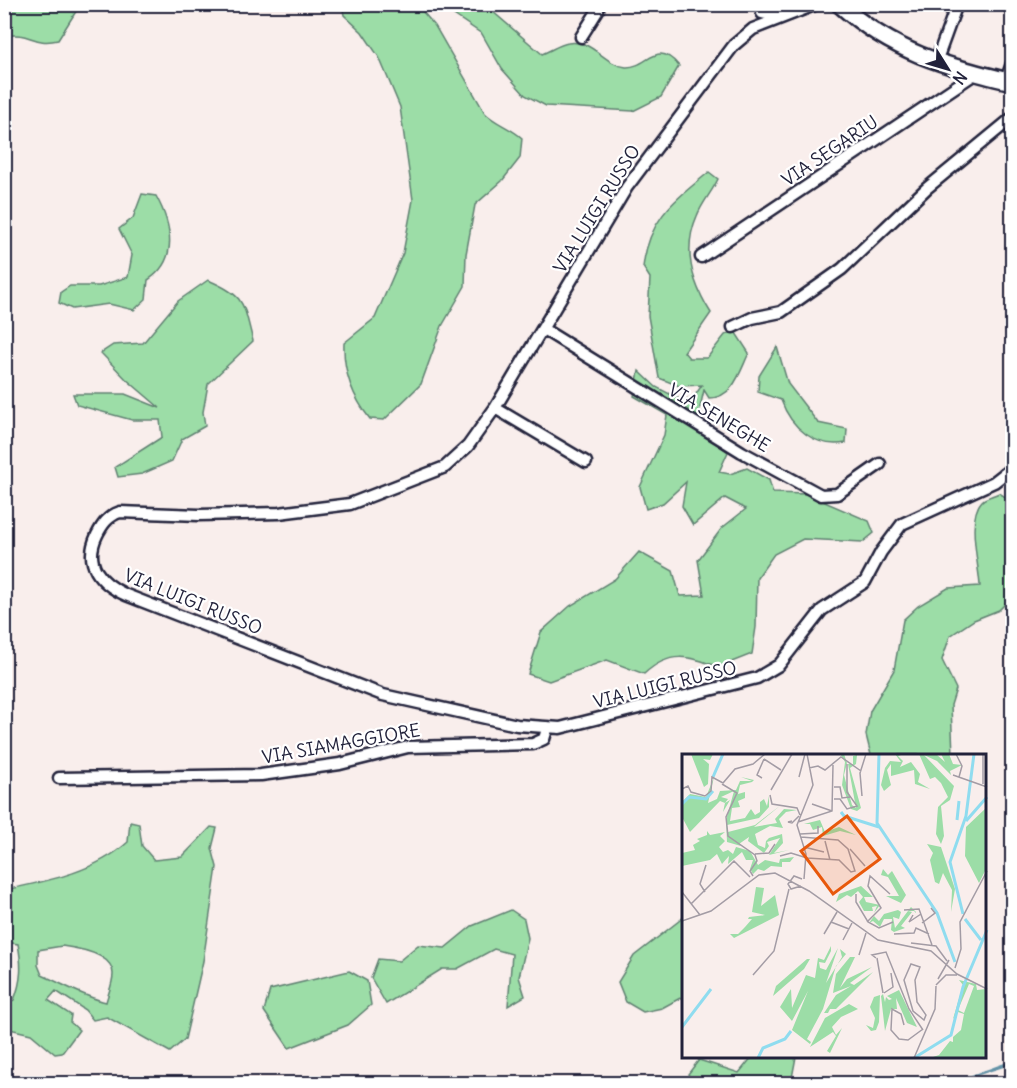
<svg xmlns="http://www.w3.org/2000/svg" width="1017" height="1088" font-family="Delius,sans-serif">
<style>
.green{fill:#9cdda7;stroke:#5f8071;stroke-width:1.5;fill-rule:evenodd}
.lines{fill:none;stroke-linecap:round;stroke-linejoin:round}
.stream{stroke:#6392a7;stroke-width:3}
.street-casing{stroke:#22223b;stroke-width:15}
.secondary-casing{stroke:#22223b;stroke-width:20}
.street{stroke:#fff;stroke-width:10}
.secondary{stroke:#fff;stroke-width:15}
.labels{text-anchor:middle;stroke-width:4.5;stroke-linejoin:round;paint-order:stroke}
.street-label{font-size:18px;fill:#22223b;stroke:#fff}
.inset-river{fill:none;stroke:#8fdcef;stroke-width:3}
.inset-road{fill:none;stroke:#a39ca5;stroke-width:1.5}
.view{fill:#e8590c;fill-opacity:0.15;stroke:#e8590c;stroke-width:3}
.inset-edge{fill:none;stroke:#22223b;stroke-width:3}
</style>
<rect width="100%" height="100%" fill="#f9eeec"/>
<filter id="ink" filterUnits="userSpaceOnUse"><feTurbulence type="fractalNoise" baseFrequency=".0167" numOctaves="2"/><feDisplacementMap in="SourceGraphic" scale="12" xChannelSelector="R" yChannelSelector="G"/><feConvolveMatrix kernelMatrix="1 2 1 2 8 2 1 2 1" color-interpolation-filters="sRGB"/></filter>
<g filter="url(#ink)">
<!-- green -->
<path class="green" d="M5 4H80V5L58 40C33 46 30 31 5 36Z
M342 5H417L435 26 485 113C496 124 510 127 522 138L520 158 502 181 475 205 466 254 465 286 442 326 421 384 384 420 370 419C352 396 343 372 344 343L375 318 403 253 413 200 400 107 379 57 362 32 344 15Z
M485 5 542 54C550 51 560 44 568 43 592 38 604 65 626 67 648 68 656 38 679 66L661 97 633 111 546 106 525 95 502 69 482 34 448 11 456 5Z
M709 172 718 179C712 192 702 203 697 216 682 250 692 283 711 313L684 352 689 358H707L725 335 734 330 749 353C740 371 734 398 709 398L704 390 699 412V431L728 452 719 472 730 474 747 468 769 480 773 493 806 494 869 521 874 533 863 542 803 539 774 554 757 578 756 627 752 654 719 667C688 656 670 650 644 674L607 660 549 681 528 674 541 632 570 606 615 579 639 552 673 571 680 596 704 595 698 560 722 528 746 509 725 498 693 525 682 506 686 482 663 503 646 509 640 487 664 435 667 415 634 396 639 371 656 387 683 401 694 397 702 385 679 386 659 378 648 316 650 278 643 267C649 218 674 201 709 172Z
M142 194 156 196C172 225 179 260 148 280L146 299 134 310 109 304 72 309 59 303 61 292 70 286H99L128 277 132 255 119 229 133 218Z
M208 280C246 296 243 303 253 341L208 384 203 412 205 426 182 439 172 461 142 474 118 477 115 467 162 437 160 420H132L77 405 73 394H125L160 408 126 379 101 353 113 345 143 343 178 301Z
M777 347 788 384 818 423 847 429 846 443C816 449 791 428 781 400L758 392 759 376Z
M999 493 1012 501V597L999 610 974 620 950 636 942 660 956 689 951 705 953 755H871L866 735 870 711 894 670 903 620 918 606 948 588 980 586C979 564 966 518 982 501 986 497 993 496 999 493Z
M130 822 139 824 142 846 154 860 182 857 211 827 217 828 212 848 217 867 203 961 185 1039 170 1052 107 1017 93 1020 85 1010 56 991 48 1000 71 1015 70 1022 79 1030 62 1053 55 1054 31 1034 5 1028V1005L14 1000C22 980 22 965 18 944L5 942V890C48 881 95 872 128 842ZM62 946C77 948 113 954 113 974 113 983 108 994 106 1002 84 997 63 984 42 975L38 965V950Z
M511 910 524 919 528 938 519 977 525 996 508 1006 512 954 494 949 457 969H442L386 1004 371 978 378 959 399 961 418 945 445 948 472 926Z
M684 917V996L662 1008 643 1012 626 1002 618 982 634 956Z
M349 971 367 981 371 1005 348 1025 289 1048 264 1011 270 990Z
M752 1057H796L791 1083H693L688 1074 699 1060 739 1073Z"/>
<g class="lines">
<!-- stream -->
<path class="stream" d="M956 1084C974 1073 993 1070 1012 1062"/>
<defs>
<path id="street" d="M817 4 753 29 734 45 627 187 495 408 468 446 445 467 350 504 279 513 199 515 120 512C108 516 102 525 97 535 83 564 100 583 126 595L383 695 517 725 560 728 757 678 779 665 822 610 865 582 881 552 902 524 994 482 1012 468
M762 13 782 17
M581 37 598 10
M936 62 957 4
M1006 80 1012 64
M701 257 976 73
M733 327 752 318 781 312 842 269 927 188 1012 118
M543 329 742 452 821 495 837 494 880 464
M495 408 586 462
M59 778 261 775 340 764 408 747 533 744 544 739 547 729"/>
<path id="secondary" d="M839 4C894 53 943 65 1012 82"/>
</defs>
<!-- street casing -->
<use href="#street" class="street-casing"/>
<!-- secondary casing -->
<use href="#secondary" class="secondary-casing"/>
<!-- street -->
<use href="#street" class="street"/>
<!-- secondary -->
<use href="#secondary" class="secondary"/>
</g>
</g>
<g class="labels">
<!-- street labels -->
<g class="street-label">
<text transform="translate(830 151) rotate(-34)" y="6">VIA SEGARIU</text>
<text transform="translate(597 209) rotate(-58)" y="6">VIA LUIGI RUSSO</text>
<text transform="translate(719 418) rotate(31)" y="6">VIA SENEGHE</text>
<text transform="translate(193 602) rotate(22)" y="6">VIA LUIGI RUSSO</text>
<text transform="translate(665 685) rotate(-14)" y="6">VIA LUIGI RUSSO</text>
<text transform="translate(341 744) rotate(-10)" y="6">VIA SIAMAGGIORE</text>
</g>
</g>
<!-- overview -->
<g transform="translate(682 754)">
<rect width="304" height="304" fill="#f9eeec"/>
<path d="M9 0H31L28 6 21 5 27 10 26 30 22 33ZM162 0 165 9 162 21 170 51 174 54 166 10H171V2L175 1 174 10 168 14 179 54 175 57 169 55 160 31 163 8 159 1ZM213 0H222L216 2 221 7 218 13 229 8 238 20 236 28 248 35 233 30 232 16 209 22V10L205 16 209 31 202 37 199 31 203 14 208 7 219 8ZM237 0H254L263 8 259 0H267L271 10 280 11 268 17 269 21 255 7 242 1 272 32 268 46 259 52 262 82 259 90 254 80 256 53 266 43 259 29 253 23 248 25ZM32 23 26 49 35 45 38 37 54 36 58 27H70L59 23 72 26 70 28 58 31 56 40 63 38V44L56 47 58 53 50 54 48 67 63 64 69 55 73 61 78 58V48L82 45 85 52 87 42V53L77 64 45 71 46 78 73 71 99 51 72 73 95 69 93 65 102 55 115 56 104 58 97 65 101 74 88 72 73 80 76 91 83 94 84 87 87 84 100 80 101 89 92 99 107 96 87 101 98 84 85 88 87 92 82 99 66 87 67 83 57 90 59 92 45 88 44 66 52 37 39 43 46 45 43 49 48 46 41 58 43 49 38 47 8 78 0 63V48L8 40 24 43ZM304 54V115L297 129 283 102 284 73ZM138 66 143 78 157 73 174 81 158 77 141 82 140 73 131 76 128 70H122ZM25 77 28 81 43 78 38 82 43 87 37 93 41 98 46 96 51 100 54 93 68 97 76 111 83 106 97 109 98 105 112 103 108 108H100V113L89 112 82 117 76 115 71 120 68 115 71 106H64L60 98 46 110 47 102 40 110 35 100 28 106 0 112V99L13 96 11 91 18 87 15 85 25 81ZM245 90 259 93 273 135 269 158 270 136 261 119 257 130 253 128 248 106 251 99ZM201 115 206 121 210 117 224 141 219 149 204 142H217L206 123 199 121ZM179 132 191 143H182L184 148 198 151 192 159 195 152 190 153 191 157H182L177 148 181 143 176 137 169 143 165 141 154 148 157 140ZM74 133 82 134 79 152 93 141 97 161 52 184 48 180H56L63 173 70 165H66L67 163 83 161 70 158ZM229 153 234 158V159L232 157H226L230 158 219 172 223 174 212 178 209 176 210 165H202L198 173 191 167 187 169 192 162 197 167 202 160 216 156 219 158 217 165 211 163 213 174ZM149 192V197L143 209 137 208 138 214 144 216 156 194 144 229 160 203 158 195 164 200 154 212 141 255 125 285 129 288 128 290 110 276 126 237 110 267 98 253 109 235 110 254 124 221 133 224 136 204 142 206ZM168 203H173L158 234 165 225 190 213 168 229 172 231 191 218 154 255H148L146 259H142L154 241 169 232 151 239 154 220ZM125 205H128L122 215 91 242 94 232ZM277 226 294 230 295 236 304 235V304H248L257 301 268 287 271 288V283L279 276 282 260 276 258 271 265 281 231ZM287 230 292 232 282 259 276 256ZM217 236 235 273 225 269 214 244 215 255H209L203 277 199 242 201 240 203 248 204 243 207 246 210 245 205 242ZM198 241 197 268 194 276 189 277 184 271 191 274 193 264 188 253 192 243ZM167 250 176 255 159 263 150 273 154 281 160 274 148 299 145 297 154 282 151 278 128 293 143 264Z" fill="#9cdda7" fill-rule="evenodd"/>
<path class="inset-river" d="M197 0 195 69 255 159 273 208M31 23 41 0M0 50 7 43 24 45 31 37M159 58 162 62 197 73M275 66 277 47M284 67 305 43M281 160 268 108 284 62 292 0M283 165 299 186M0 273 29 235M76 304 81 294 103 285 109 277M232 304 269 281 281 233 305 176"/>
<path class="inset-road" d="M274 0 280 12 277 23M82 5 99 16M127 14 136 12 143 16 159 3 179 17M271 21 305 33M117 23 123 0M80 24 75 21 82 5M40 30 55 39 44 63 46 82 73 101 75 107 68 117 71 122M301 30V0M152 33H158L160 44 168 43M0 35 6 32 9 38 23 42 29 37 30 23 41 29 53 15 71 10 83 0M89 36 110 0M88 41 90 50 115 54 118 61M180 42 178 19 184 0M152 45H158L165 55 175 52 165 38V10M130 50 150 57M110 67 106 68 110 69 117 62M116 68 150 57 151 11M118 80 136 79V72M119 83 156 86 166 95 173 117 169 118 157 106 125 104M143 87 148 106M122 93 142 98M168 95 183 112M73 100 87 99 93 90M98 102 109 99 125 104M122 125 124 100 115 71 131 31 125 0M119 132 109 135 106 130 112 122 120 125M0 138 18 161M23 138 18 130 24 111M174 140V148L186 168 197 174 211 168M9 150 52 107 68 123M222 156 237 155 250 191M231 161 227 168 239 160M0 167 29 157 77 121 93 119 127 137 196 186 249 197 275 220 305 235M149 168 167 175M185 168 199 154 186 132 188 122 208 140M240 169 253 159 249 154M142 180 155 158M212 180 232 179 234 174 247 180M161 186 170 169M229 189 254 192 265 207M177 201 184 179M194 204 190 201 204 198 227 255 241 276M195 204 201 239M229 210 238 213 233 226 235 248 244 261 242 266 231 257 222 226ZM273 214 279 195 278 168 305 117M71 221 92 197 107 135M256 225 267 206M254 231 264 221H275M202 239 211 233 209 219M222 271 219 260 210 255 209 276 217 285 226 286 241 275M232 304 253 255 254 232"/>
<path class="view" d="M165 62 198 105 151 140 119 97Z"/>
<rect width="304" height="304" class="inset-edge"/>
</g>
<!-- margin -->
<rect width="1017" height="1088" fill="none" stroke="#fff" stroke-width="24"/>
<rect x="12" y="12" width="993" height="1064" fill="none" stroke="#22223b" stroke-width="2" filter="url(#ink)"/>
<!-- north arrow -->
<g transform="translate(948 69) rotate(127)" stroke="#ffffff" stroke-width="4.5" paint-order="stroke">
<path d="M0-4.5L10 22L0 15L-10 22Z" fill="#22223b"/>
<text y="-9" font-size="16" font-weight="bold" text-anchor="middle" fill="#22223b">N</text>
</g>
</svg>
